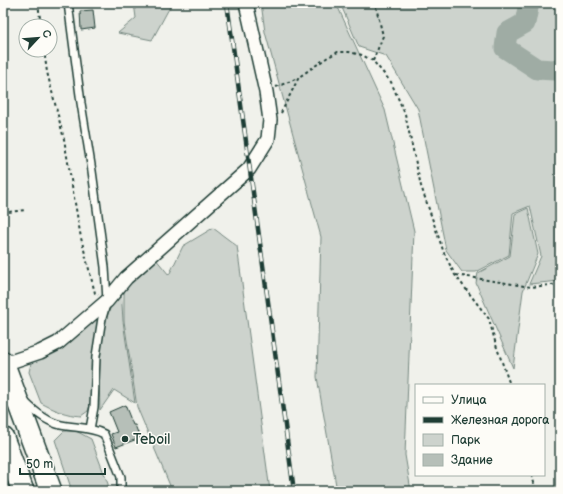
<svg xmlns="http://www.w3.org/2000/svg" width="563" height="494" font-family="'Balsamiq Sans',sans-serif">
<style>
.green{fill:#cdd3cd;stroke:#768880}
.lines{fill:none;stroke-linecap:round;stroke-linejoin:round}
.river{stroke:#9faca4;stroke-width:21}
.building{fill:#b6bfb8;stroke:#1f3d34}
.lane-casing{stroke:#1f3d34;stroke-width:10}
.street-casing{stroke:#1f3d34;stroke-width:16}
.primary-casing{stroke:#1f3d34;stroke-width:24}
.path{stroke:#1f3d34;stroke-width:2;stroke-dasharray:3 3;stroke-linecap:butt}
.lane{stroke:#fdfcf7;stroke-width:7}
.street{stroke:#fdfcf7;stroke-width:13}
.primary{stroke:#fdfcf7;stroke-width:21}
.rail-casing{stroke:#1f3d34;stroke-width:4.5}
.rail{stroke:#fdfcf7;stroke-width:3;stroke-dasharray:9;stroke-linecap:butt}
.poi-dot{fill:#1f3d34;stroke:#fdfcf7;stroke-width:1.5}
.labels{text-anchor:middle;stroke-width:3;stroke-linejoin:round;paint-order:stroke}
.poi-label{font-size:14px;fill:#1f3d34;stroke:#fdfcf7;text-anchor:start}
</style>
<rect width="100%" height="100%" fill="#f0f1eb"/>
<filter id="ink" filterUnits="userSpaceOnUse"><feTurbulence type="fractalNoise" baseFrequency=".025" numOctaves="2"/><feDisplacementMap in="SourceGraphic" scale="8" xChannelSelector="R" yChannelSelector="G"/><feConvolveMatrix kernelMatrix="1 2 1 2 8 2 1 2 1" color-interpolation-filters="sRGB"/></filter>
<g filter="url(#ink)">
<!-- green -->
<path class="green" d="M134 3H172L152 40 118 33 136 18Z
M261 3H336L385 110 414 231 405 455 411 491H337L317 377 321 237 265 32Z
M340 3H525L522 21 503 32 502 51 537 73 554 74 560 72V281L529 284 541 256 530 206 513 213 509 255 476 272H462L446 250 418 109 386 56 359 47Z
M532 3H560V65C540 69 525 56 509 46L511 35 528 26Z
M528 208 538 254 523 291 513 368 476 283 478 273 510 256 515 214Z
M213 228 237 246 270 491H170L171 488 137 407 124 321V289L155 258 169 275 183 246Z
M121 289 123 321 135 403 114 390 100 410C99 381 98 340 108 314 111 305 116 297 121 289Z
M101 312 92 357 91 402 88 411 81 416C66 415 54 410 41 403L29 372 32 359Z
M64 431H76L91 439 108 484V491H72L55 440Z"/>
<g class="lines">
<!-- river -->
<path class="river" d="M529 3 525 23 507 33 505 48 537 69 554 70 560 68"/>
</g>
<!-- building -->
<path class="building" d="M93 10 95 28 81 30 80 11Z
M125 405 133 425H135L140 438 116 447 111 434 117 432 109 412Z"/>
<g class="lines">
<defs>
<path id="lane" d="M68 3 81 103 92 171 105 267 107 301 102 318 96 356 94 407 90 429
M25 402C35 412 47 422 61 425 76 428 91 427 104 434L121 477V491"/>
<path id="street" d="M4 364 40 352 58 343 107 301 126 278 249 169 268 139 270 120 266 92 246 3"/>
<path id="primary" d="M3 362 51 491
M3 438 23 491"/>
</defs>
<!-- lane casing -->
<use href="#lane" class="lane-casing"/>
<!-- street casing -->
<use href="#street" class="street-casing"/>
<!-- primary casing -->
<use href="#primary" class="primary-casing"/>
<!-- path -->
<path class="path" d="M38 3 41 26
M44 50 47 72 64 139 81 238 95 293 98 295
M373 61 383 36 375 3
M276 87 298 78
M281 113 299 77 328 57 338 52H349L362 55 373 61 391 82 405 114 421 186 444 253 455 275 489 319 496 345 510 385
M3 211 8 212 26 210
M456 275 531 287 560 284
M532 475 536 491"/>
<!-- lane -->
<use href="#lane" class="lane"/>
<!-- street -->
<use href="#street" class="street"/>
<!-- primary -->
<use href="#primary" class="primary"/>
<defs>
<path id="rail" d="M227 3 294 491"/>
</defs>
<!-- rail casing -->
<use href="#rail" class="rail-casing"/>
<!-- rail -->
<use href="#rail" class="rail"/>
</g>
</g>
<!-- markers -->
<circle class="poi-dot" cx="125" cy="439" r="4"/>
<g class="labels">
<!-- poi labels -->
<g class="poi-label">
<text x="133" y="444">Teboil</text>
</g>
</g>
<!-- margin -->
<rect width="563" height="494" fill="none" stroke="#fdfcf7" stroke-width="16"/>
<rect x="8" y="8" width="547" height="478" fill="none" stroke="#1f3d34" stroke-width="1.5" filter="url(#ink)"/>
<!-- legend -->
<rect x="415" y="384" width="130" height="92" fill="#fdfcf7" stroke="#a4b0a9"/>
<rect x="423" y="397" width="20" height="6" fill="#fdfcf7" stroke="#a4b0a9"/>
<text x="451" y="404" font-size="12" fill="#1f3d34">Улица</text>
<rect x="423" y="417" width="20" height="6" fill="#1f3d34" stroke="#a4b0a9"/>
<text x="451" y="424" font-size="12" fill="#1f3d34">Железная дорога</text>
<rect x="423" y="434" width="20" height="12" fill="#cdd3cd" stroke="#a4b0a9"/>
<text x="451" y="444" font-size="12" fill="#1f3d34">Парк</text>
<rect x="423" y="454" width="20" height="12" fill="#b6bfb8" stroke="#a4b0a9"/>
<text x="451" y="464" font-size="12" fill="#1f3d34">Здание</text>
<!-- north arrow -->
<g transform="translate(38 38) rotate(64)"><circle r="19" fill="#fdfcf7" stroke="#a4b0a9"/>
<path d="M0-3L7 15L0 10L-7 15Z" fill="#1f3d34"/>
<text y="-6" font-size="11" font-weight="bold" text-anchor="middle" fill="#1f3d34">С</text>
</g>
<!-- scale -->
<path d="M20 468v6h85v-6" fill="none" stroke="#1f3d34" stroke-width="2"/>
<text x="26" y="468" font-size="12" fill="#1f3d34" stroke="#fdfcf7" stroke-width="3" paint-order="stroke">50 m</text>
</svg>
